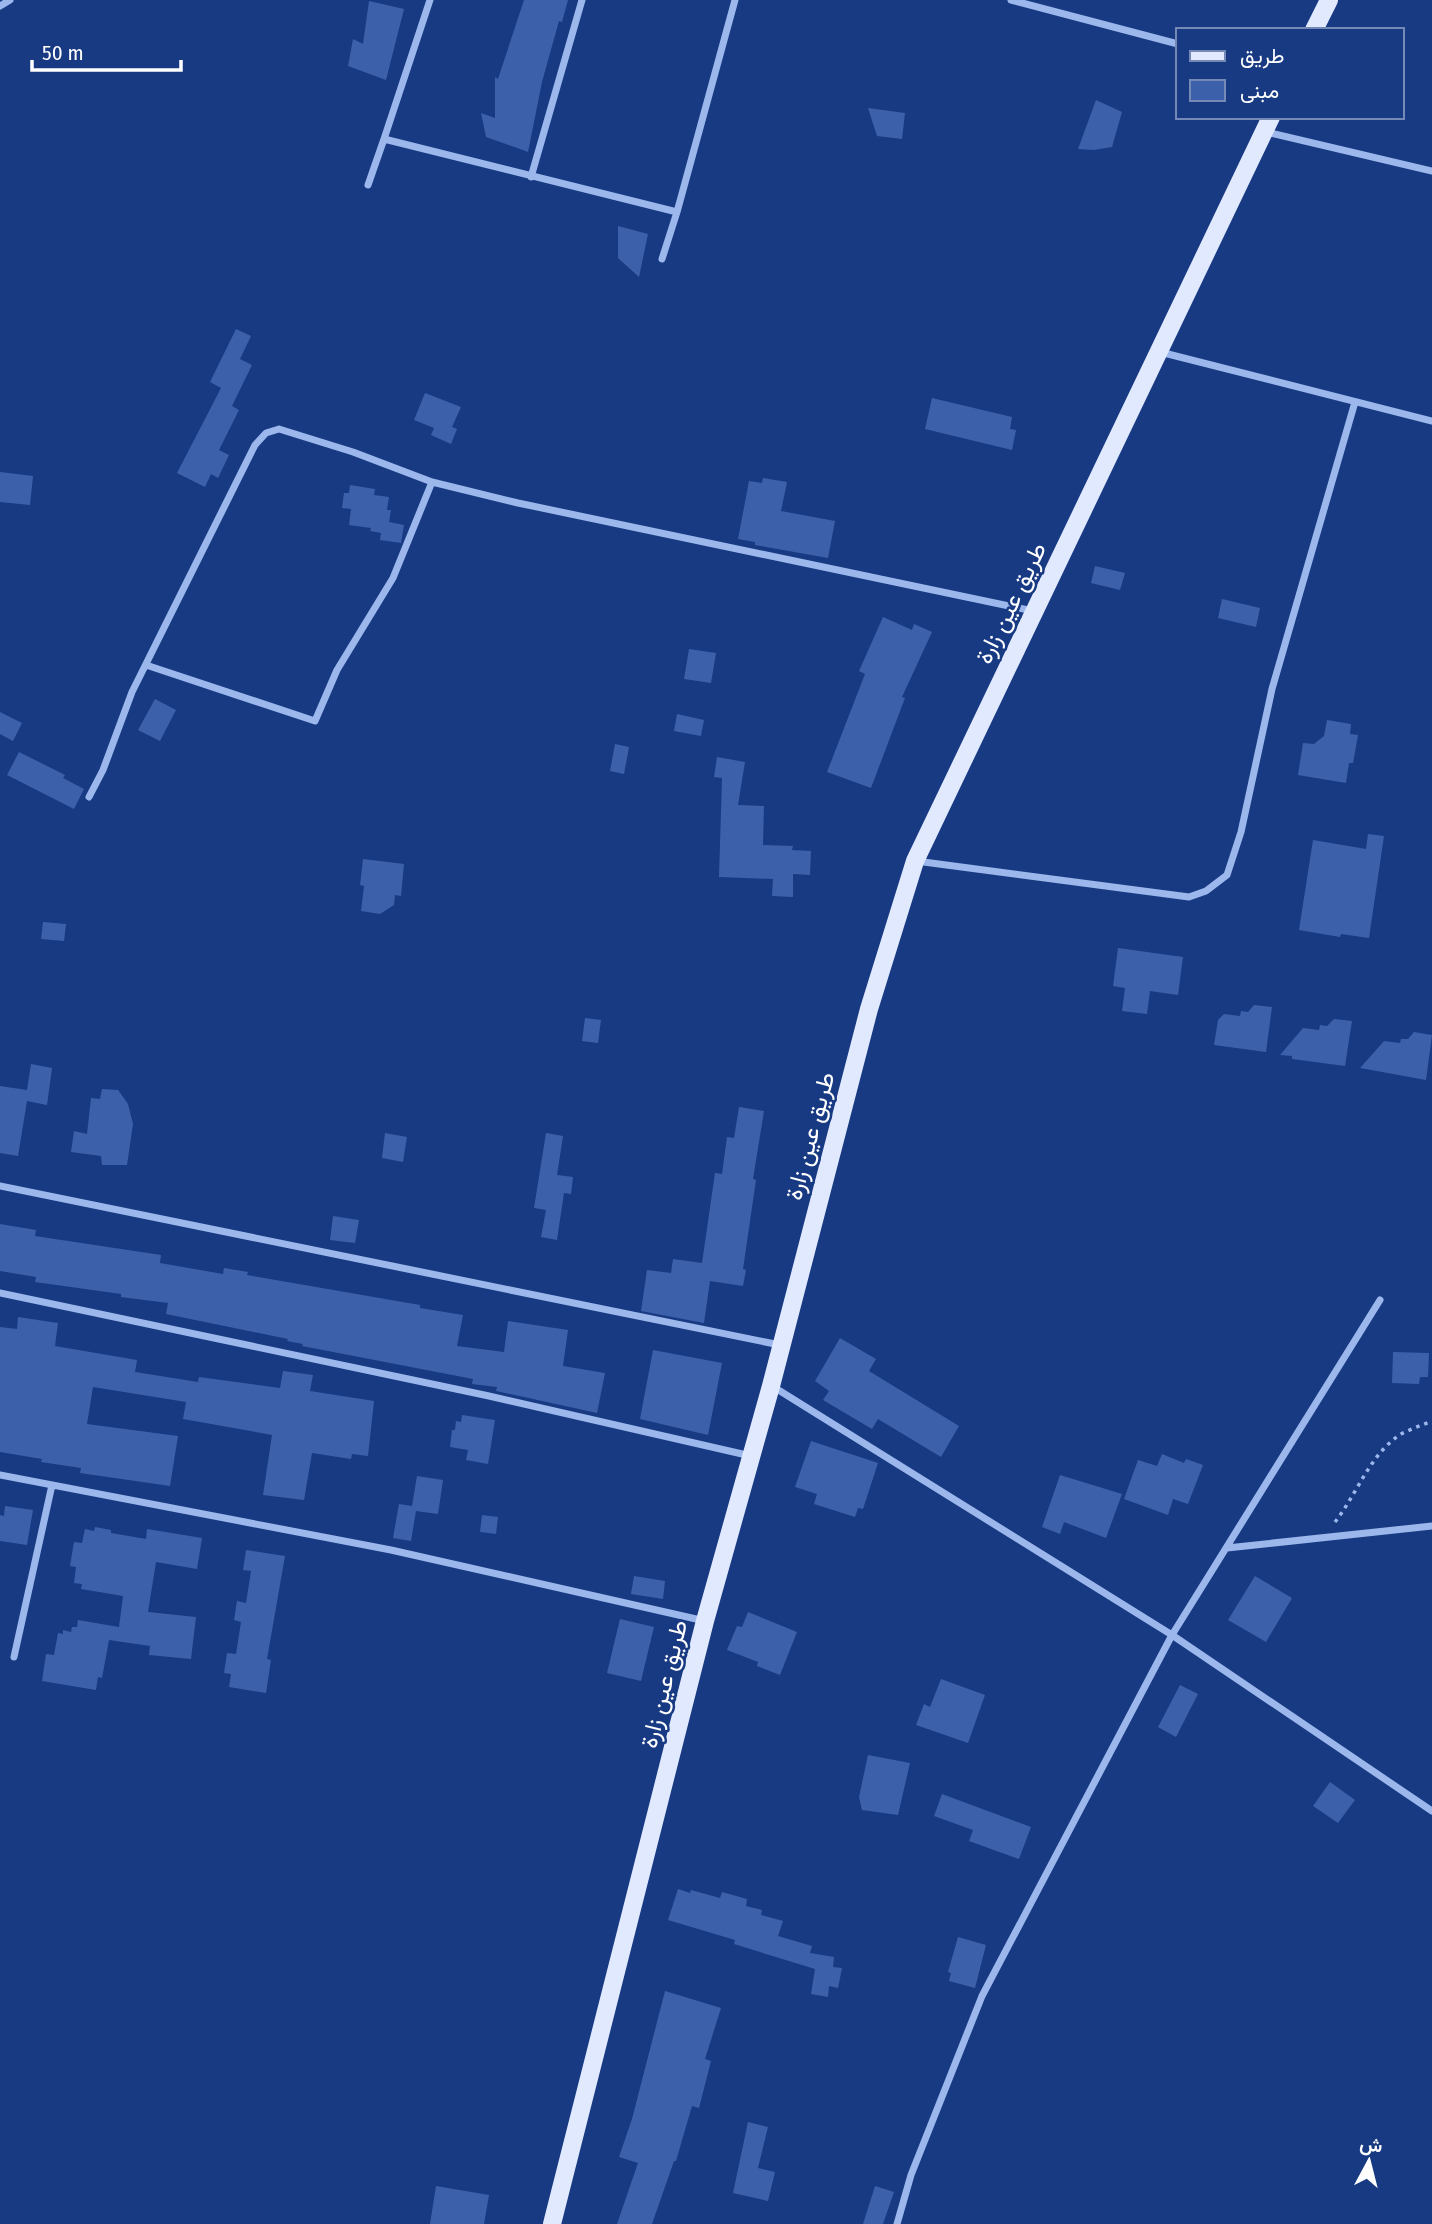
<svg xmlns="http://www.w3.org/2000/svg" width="1432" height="2224" font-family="'Fira Sans Condensed',Vazirmatn,sans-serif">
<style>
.building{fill:#3c61aa}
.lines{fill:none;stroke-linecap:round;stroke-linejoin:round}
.path{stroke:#9cb7ec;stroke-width:3.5;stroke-dasharray:3.5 5;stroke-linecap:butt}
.minor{stroke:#9cb7ec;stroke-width:7}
.primary{stroke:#e1e9ff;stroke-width:18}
.labels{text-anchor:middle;stroke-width:5;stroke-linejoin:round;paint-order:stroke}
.street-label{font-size:24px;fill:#fff;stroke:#183a83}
</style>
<rect width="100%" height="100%" fill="#183a83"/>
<!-- building -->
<path class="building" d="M524 0H568L562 22 559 21 542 82 528 152 486 137 481 113 495 118V77L498 79Z
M369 1 404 9 386 80 348 66 353 39 363 44Z
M1096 100 1122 112 1112 147 1094 150 1078 149Z
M868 108 905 113 902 139 877 136Z
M618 226 648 234 639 277 618 258Z
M236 329 251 336 240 359 252 365 232 406 239 410 219 450 229 455 218 478 211 474 205 487 177 473 221 388 210 382Z
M425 393 461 407 452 427 457 429 451 444 431 435 434 428 414 420Z
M932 398 1012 417 1010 429 1016 430 1012 450 925 429Z
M0 472 33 476 30 505 0 502Z
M763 478 787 482 781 511 835 521 828 558 755 545V542L738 539 749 481 762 483Z
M350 485 375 489 374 495 389 497 387 510H391L389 522 404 525 401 543 380 540 381 533 370 531 371 528 349 525 351 509 342 508 344 493H349Z
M1095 566 1125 573 1120 590 1091 583Z
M1222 599 1260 608 1256 627 1218 618Z
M883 617 912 630 914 624 932 632 902 697 905 698 871 788 827 772 865 674 859 671Z
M689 649 716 653 711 683 684 679Z
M155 699 176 710 160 741 138 730Z
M0 712 22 723 13 741 0 734Z
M677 714 704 720 701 736 674 731Z
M1327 720 1351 724 1350 734 1358 735 1353 763H1349L1346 783 1298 775 1303 743 1314 744 1324 736Z
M615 744 629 747 624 774 610 771Z
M19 752 65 775 63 778 84 789 74 809 7 775Z
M717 757 745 762 738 805 764 806 763 845 793 846 792 850 811 851 810 875 793 874V897L772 896 773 879 719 877 722 778 714 777Z
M1368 834 1384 836 1369 938 1341 934 1340 937 1299 930 1313 840 1366 849Z
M363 859 404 864 401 896 395 895 394 905 380 914 361 911 364 886 360 885Z
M43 922 66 924 64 941 41 939Z
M1118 948 1183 957 1178 995 1150 991 1147 1014 1122 1011 1125 988 1113 986Z
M1254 1005 1272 1007 1266 1052 1214 1045 1218 1020 1224 1014 1240 1016 1241 1011 1248 1012Z
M585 1018 601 1020 598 1043 582 1041Z
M1334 1019 1352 1021 1345 1066 1292 1059V1056L1280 1055 1303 1028 1319 1030 1320 1025 1327 1026Z
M1414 1032 1432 1035 1426 1080 1360 1068 1384 1041 1400 1043 1401 1039H1408Z
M31 1064 52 1068 47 1105 27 1101 18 1156 0 1153V1086L27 1090Z
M102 1089 118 1090 128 1104 133 1124 127 1165H102L101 1156 71 1152 74 1131 87 1134 91 1098 100 1099Z
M739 1107 764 1111 753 1179 756 1180 743 1269 746 1270 743 1286 710 1281 704 1323 641 1311 647 1270 671 1273 673 1259 702 1263 715 1173 722 1174 727 1137 734 1138Z
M385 1133 407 1137 403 1162 382 1158Z
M546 1133 563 1136 557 1175 573 1177 571 1194 564 1193 557 1240 541 1237 546 1210 534 1208Z
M333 1216 359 1220 355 1243 330 1240Z
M0 1224 36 1230 35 1236 161 1255 160 1263 223 1274 224 1268 248 1272 247 1275 420 1305V1308L463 1315 457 1346 504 1352 508 1321 568 1330 563 1366 605 1373 597 1413 496 1391 497 1387 472 1384 473 1379 302 1346 303 1344 287 1341 288 1339 166 1314 168 1303 121 1297V1294L35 1282 36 1277 0 1271Z
M18 1317 58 1323 55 1346 137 1360 135 1372 198 1382 199 1377 280 1388 283 1371 313 1375 310 1391 374 1401 368 1456 352 1454 351 1459 312 1453 304 1500 263 1495 272 1435 183 1419 186 1402 93 1387 87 1424 178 1436 170 1486 80 1473 81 1468 41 1462 42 1459 0 1452V1327L17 1329Z
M840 1338 876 1359 869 1371 959 1426 941 1457 878 1419 872 1429 823 1400 829 1391 815 1381Z
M653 1350 722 1363 708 1435 640 1419Z
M1393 1352 1429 1353 1428 1377H1420L1419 1384 1392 1383Z
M462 1415 495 1420 488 1464 466 1460 468 1450 450 1447 452 1430H455L456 1421 461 1422Z
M811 1441 878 1463 863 1509 858 1508 855 1517 814 1504 817 1494 795 1487Z
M1162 1454 1184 1463 1186 1459 1203 1465 1188 1504 1173 1499 1168 1515 1124 1499 1138 1460 1157 1466Z
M1060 1475 1122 1494 1106 1538 1064 1522 1060 1534 1042 1527Z
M417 1476 443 1480 438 1514 416 1511 411 1541 393 1538 399 1504 412 1506Z
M5 1506 33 1510 27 1545 0 1541V1515L4 1516Z
M482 1515 498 1517 496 1534 480 1532Z
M95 1527 111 1530V1533L146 1539 147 1529 202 1538 197 1569 156 1562 148 1612 196 1617 191 1659 149 1655 150 1646 109 1640 102 1678 98 1677 96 1690 42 1681 46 1654 54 1655 58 1633 63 1634V1630L71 1632 72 1627H77L78 1620 119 1627 123 1596 81 1589 82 1584 74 1583 76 1567 70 1566 74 1542 82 1543 85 1529 94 1531Z
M246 1550 285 1556 267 1659 271 1660 266 1693 229 1687 231 1674 224 1673 227 1653 236 1654 241 1622 234 1620 237 1601 246 1603 251 1571 243 1570Z
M634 1576 665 1581 663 1599 631 1594Z
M1255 1576 1292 1598 1266 1642 1228 1620Z
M748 1612 797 1632 780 1675 757 1666 758 1662 727 1650 737 1626 742 1627Z
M620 1619 654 1627 641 1681 607 1673Z
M941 1679 985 1695 968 1743 916 1725 924 1704 930 1707Z
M1180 1685 1198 1694 1176 1737 1158 1727Z
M868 1755 910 1763 898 1815 862 1810 859 1797Z
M1330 1782 1355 1800 1338 1823 1313 1806Z
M942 1794 1031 1827 1019 1859 969 1841 973 1830 934 1816Z
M678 1889 690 1893 691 1890 720 1898 722 1892 747 1899 746 1906 762 1910 761 1915 783 1921 778 1936 812 1946 810 1953 834 1957 833 1967 842 1968 838 1988 829 1986 828 1997 811 1994 815 1969 734 1944 735 1940 668 1920Z
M958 1937 986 1945 975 1988 949 1981 951 1973 948 1972Z
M665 1991 721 2008 705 2059 711 2061 699 2108 692 2106 676 2161H674L652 2224H617L638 2163 619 2157 632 2119Z
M748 2122 768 2127 758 2168 775 2172 768 2201 733 2193Z
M436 2186 489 2195 484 2224H430Z
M875 2186 894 2192 883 2224H863Z"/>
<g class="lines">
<!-- path -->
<path class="path" d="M1335 1522C1357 1494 1370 1454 1401 1434 1411 1429 1422 1425 1432 1421"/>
<!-- minor -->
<path class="minor" d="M430 0 384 139 677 212 735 0
M1011 0 1178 44
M0 6 10 0
M1266 132 1432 171
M531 177 582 0
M368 185 384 139
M662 259 677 212
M1160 352 1432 421
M146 665 315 721 337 670 393 578 432 482
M89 797 103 770 132 692 255 445 266 433 279 429 353 452 432 482 518 503 1033 611
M916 861 1189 897 1206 891 1227 875 1241 832 1272 689 1355 402
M0 1186 780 1345
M0 1293 489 1396 751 1456
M772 1386 1172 1635 1432 1811
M0 1475 391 1550 705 1621
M1227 1548 1432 1526
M14 1657 52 1485
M897 2224 911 2175 982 1996 1172 1635 1380 1300"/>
<!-- primary -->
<path class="primary" d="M1314 30 1329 0
M552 2224 705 1621 771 1386 869 1009 915 861 1271 117"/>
</g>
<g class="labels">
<!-- street labels -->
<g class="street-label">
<text transform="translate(1011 603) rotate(-64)" y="8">طريق عين زارة</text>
<text transform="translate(810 1136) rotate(-75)" y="8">طريق عين زارة</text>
<text transform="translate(664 1684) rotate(-76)" y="8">طريق عين زارة</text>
</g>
</g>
<!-- legend -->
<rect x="1176" y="28" width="228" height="91" fill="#183a83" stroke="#7489b5" stroke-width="2"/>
<rect x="1190" y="51" width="35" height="10" fill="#e1e9ff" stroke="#7489b5" stroke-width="2"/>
<text x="1240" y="63" font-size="21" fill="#ffffff">طريق</text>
<rect x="1190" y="80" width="35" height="21" fill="#3c61aa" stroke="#7489b5" stroke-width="2"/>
<text x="1240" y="98" font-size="21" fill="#ffffff">مبنى</text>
<!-- north arrow -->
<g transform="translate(1369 2161) rotate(7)" stroke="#183a83" stroke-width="5" paint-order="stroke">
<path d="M0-5L12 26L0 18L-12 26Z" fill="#ffffff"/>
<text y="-10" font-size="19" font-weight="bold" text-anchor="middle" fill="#ffffff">ش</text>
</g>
<!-- scale -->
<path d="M32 60v10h149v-10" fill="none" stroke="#ffffff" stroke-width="3.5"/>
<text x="42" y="60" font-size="21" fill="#ffffff" stroke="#183a83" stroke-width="5" paint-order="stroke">50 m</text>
</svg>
